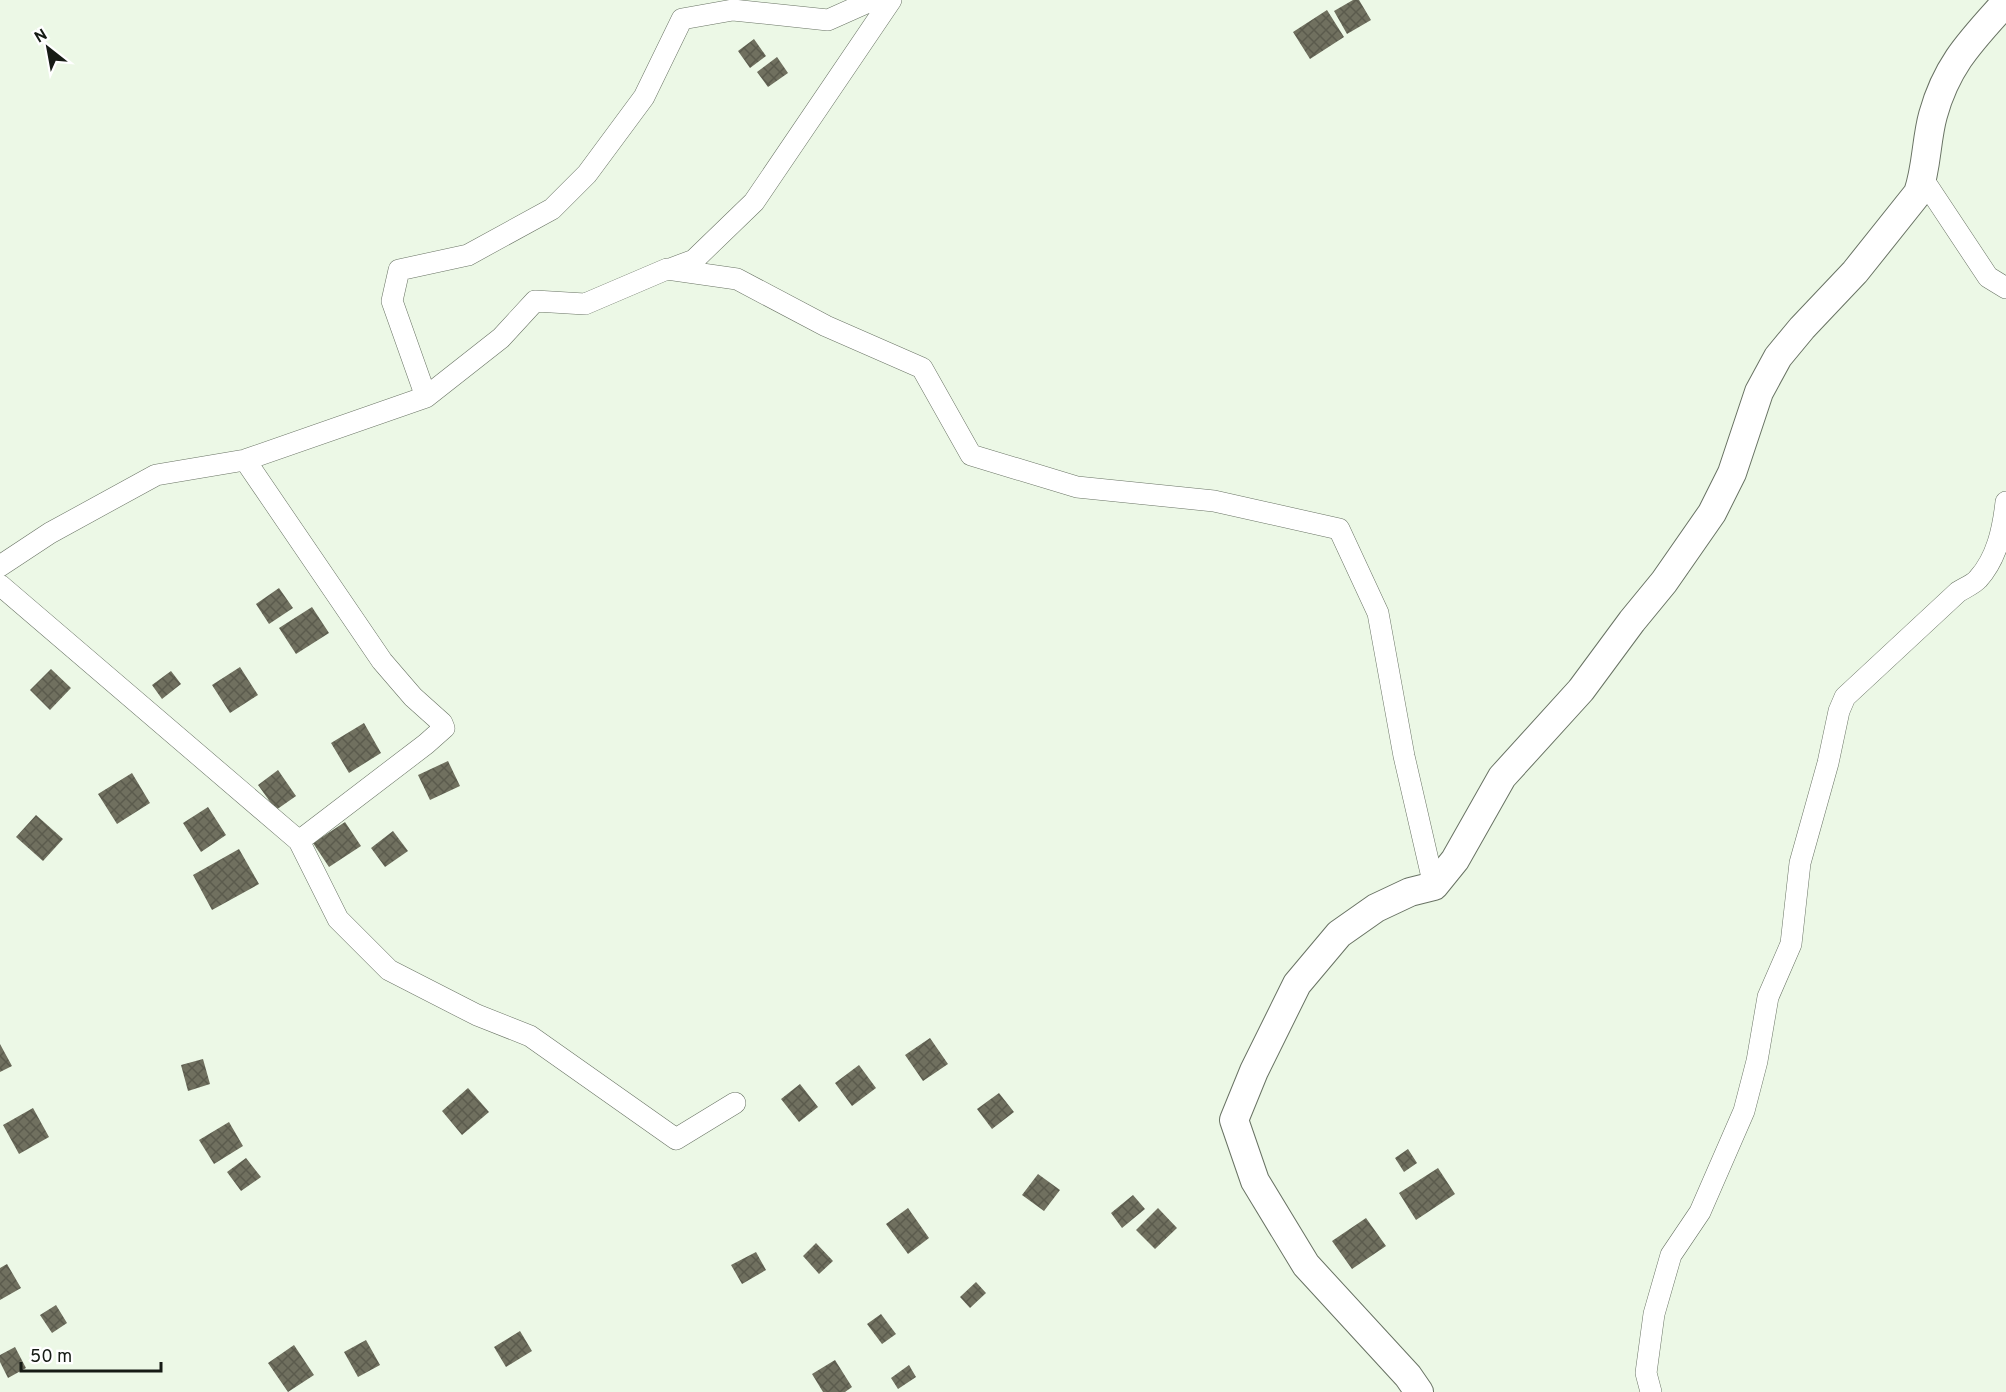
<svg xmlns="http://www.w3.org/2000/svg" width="2006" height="1392" font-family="Overpass,sans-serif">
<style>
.building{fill:url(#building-cross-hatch)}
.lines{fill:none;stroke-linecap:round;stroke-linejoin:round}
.street-casing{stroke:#697364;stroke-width:22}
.secondary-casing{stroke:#697364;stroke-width:30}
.street{stroke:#fff;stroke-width:21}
.secondary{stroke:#fff;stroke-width:28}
</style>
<defs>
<pattern id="building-cross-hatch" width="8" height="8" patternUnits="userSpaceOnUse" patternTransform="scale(1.5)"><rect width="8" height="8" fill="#70705f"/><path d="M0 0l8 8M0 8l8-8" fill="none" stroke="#5b5b4d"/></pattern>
</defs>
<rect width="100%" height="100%" fill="#ecf8e6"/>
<!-- building -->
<path class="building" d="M1353 0H1359L1371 20 1347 34 1334 11Z
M1327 10 1344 37 1310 59 1293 32Z
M754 39 766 56 750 68 738 51Z
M777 57 788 73 768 87 757 72Z
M279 588 293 608 269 624 256 604Z
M312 607 329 633 296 654 279 628Z
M240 667 258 695 230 713 212 685Z
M51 669 71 688 50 710 30 690Z
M171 671 181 684 162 699 152 685Z
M364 723 381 753 349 773 331 743Z
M448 761 460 786 430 800 418 775Z
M278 770 296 796 276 810 258 785Z
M132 773 150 803 117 824 98 794Z
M208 807 226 835 201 852 183 823Z
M36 815 63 839 43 861 16 837Z
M345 822 361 846 329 867 313 843Z
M393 831 408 851 385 867 371 848Z
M239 849 259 884 212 910 193 875Z
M930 1038 948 1064 923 1081 905 1055Z
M0 1044 12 1066 0 1072Z
M203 1059 210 1084 188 1091 181 1065Z
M859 1065 876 1088 852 1106 835 1083Z
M800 1084 818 1107 799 1122 781 1099Z
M468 1088 489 1112 462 1135 442 1111Z
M999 1093 1014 1112 992 1129 977 1109Z
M33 1108 49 1137 19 1154 3 1125Z
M229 1122 243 1146 214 1164 199 1140Z
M1408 1149 1417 1163 1404 1172 1395 1158Z
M246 1158 261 1177 241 1191 227 1172Z
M1438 1168 1455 1194 1416 1220 1399 1193Z
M1038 1174 1060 1190 1044 1211 1022 1195Z
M1133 1195 1145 1209 1122 1228 1111 1213Z
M908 1208 929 1238 908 1254 886 1224Z
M1158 1208 1177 1228 1155 1249 1136 1230Z
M1366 1218 1386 1246 1352 1269 1332 1241Z
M816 1243 833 1261 819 1274 803 1256Z
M756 1252 766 1270 742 1284 731 1265Z
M7 1264 21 1288 0 1300V1268Z
M976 1282 986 1293 970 1308 960 1297Z
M56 1305 67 1323 52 1333 40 1315Z
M881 1314 896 1334 882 1344 867 1324Z
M520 1331 532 1351 506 1367 494 1347Z
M366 1340 380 1365 358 1377 344 1352Z
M294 1345 314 1375 288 1392 268 1363Z
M15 1347 26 1368 8 1378 0 1362V1355Z
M835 1360 852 1387 845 1392H823L812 1374Z
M909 1365 916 1377 898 1389 891 1378Z"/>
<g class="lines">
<defs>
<path id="street" d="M1923 179 1988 277 2006 288
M670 269 694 260 754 202 891 0
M426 397 392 301 399 270 468 255 552 209 587 174 644 97 682 19 733 10 828 20 873 0
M245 460 382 661 413 697 442 723 444 728 426 744 299 841
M0 566 50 533 156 475 245 460 426 397 501 338 535 301 585 304 667 269 737 279 826 326 922 368 971 455 1077 487 1214 501 1339 529 1378 613 1404 756 1434 886
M0 585 299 841 338 919 389 970 477 1015 530 1036 676 1139 735 1103
M1651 1392 1646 1373 1654 1314 1671 1255 1700 1212 1744 1111 1757 1061 1768 997 1791 944 1800 863 1828 763 1839 711 1845 697 1958 592C1964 588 1974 584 1978 579 1997 558 2003 529 2006 502"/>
<path id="secondary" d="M1419 1392 1408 1376 1306 1265 1255 1181 1234 1120 1254 1071 1297 984 1339 934 1376 908 1410 892 1434 886 1455 860 1502 777 1581 690 1632 621 1664 582 1712 513 1732 473 1759 392 1778 357 1802 328 1855 272 1918 193C1927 167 1926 140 1933 115 1947 64 1972 40 2006 2"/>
</defs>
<!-- street casing -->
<use href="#street" class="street-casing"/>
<!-- secondary casing -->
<use href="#secondary" class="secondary-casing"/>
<!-- street -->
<use href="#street" class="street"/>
<!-- secondary -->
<use href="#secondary" class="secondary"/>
</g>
<!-- north arrow -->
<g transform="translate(48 48) rotate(329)" stroke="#ffffff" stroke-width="4.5" paint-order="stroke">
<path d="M0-4.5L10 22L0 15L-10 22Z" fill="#161b15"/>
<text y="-9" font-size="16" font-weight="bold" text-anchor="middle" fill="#161b15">N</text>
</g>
<!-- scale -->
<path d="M21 1362v9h140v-9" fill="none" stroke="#161b15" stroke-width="3"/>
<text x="30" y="1362" font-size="18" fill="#161b15" stroke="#ffffff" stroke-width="4.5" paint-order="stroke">50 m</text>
</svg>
